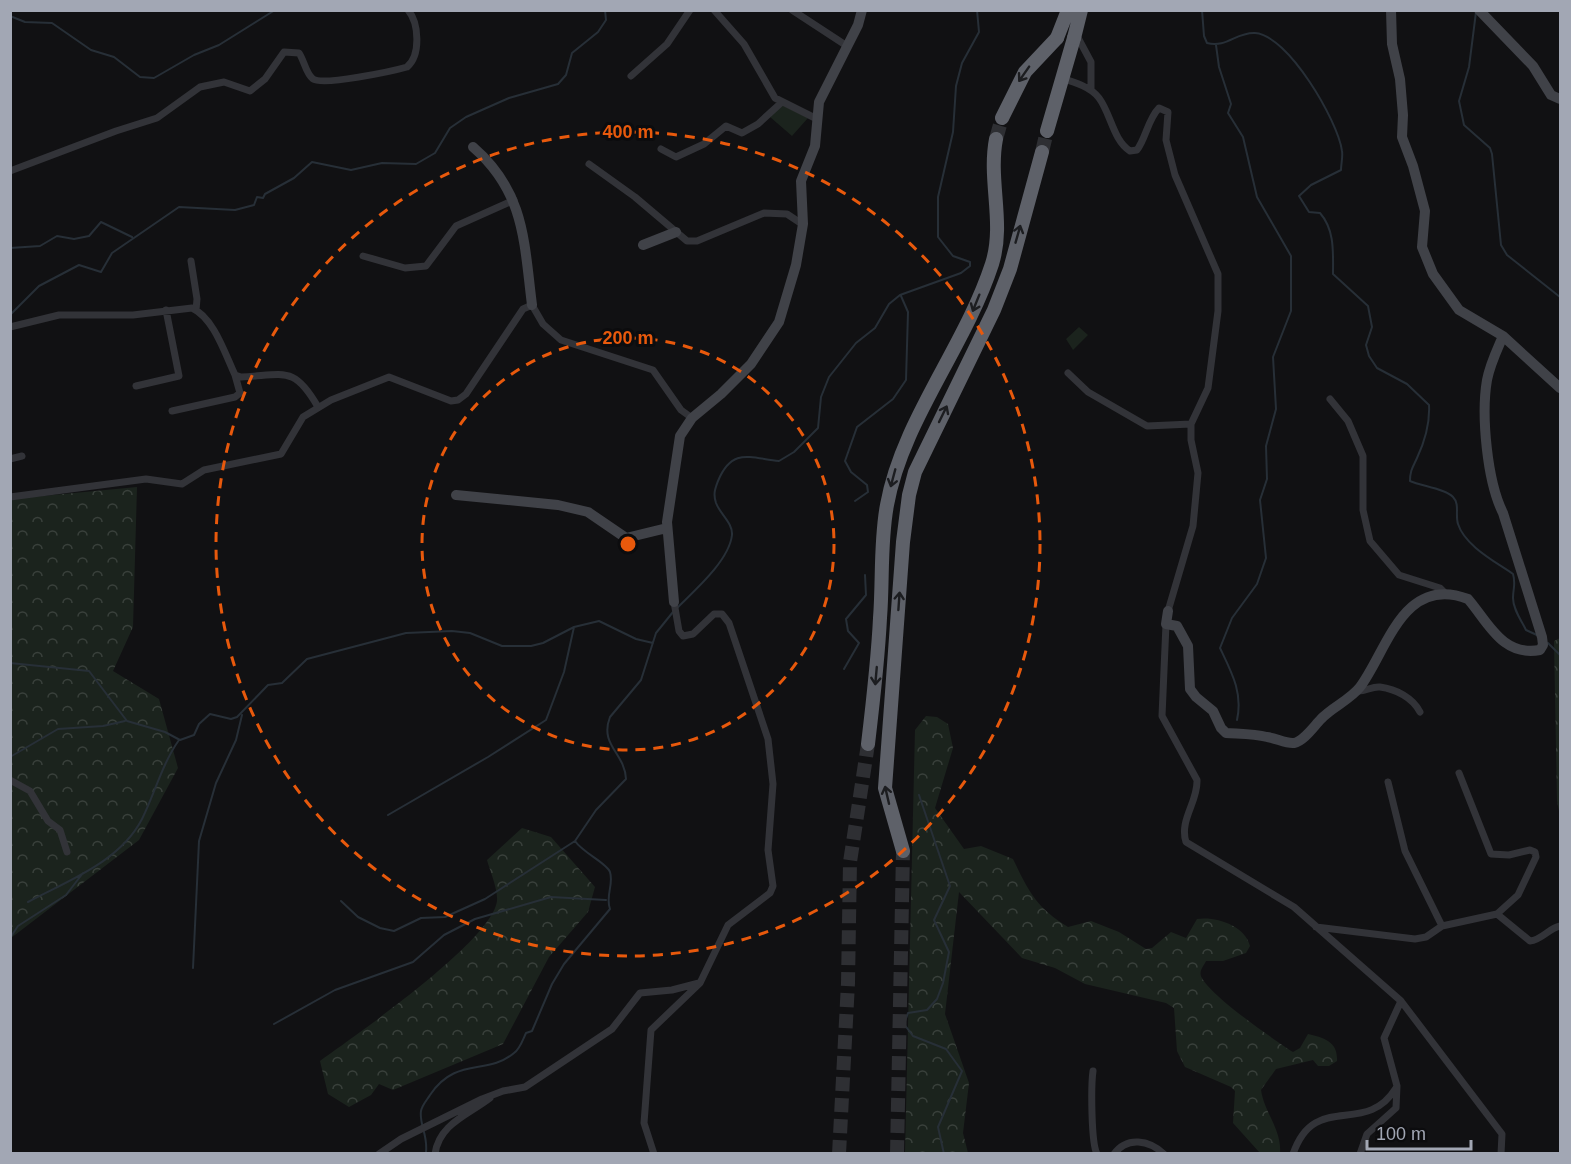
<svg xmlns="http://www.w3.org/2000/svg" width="1571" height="1164" font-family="Arial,sans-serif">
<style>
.forest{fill:url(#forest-crowns)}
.pitch{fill:#1b231d}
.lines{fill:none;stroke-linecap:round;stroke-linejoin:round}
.stream{stroke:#272f37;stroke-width:2}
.highway-tunnel{stroke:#2e2f33;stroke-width:14;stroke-dasharray:14 7;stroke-linecap:butt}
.street{stroke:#323338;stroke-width:7}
.secondary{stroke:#404248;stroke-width:10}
.highway{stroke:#5e6169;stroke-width:14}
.highway-bridge{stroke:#5e6169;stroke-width:14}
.oneway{stroke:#1c1d20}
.ring{fill:none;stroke:#e8590c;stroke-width:3;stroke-dasharray:10 8}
.centre{fill:#e8590c;stroke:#0c0c0e;stroke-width:3}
.ring-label{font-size:18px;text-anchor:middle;font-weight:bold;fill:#e8590c;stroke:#0c0c0e;stroke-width:6;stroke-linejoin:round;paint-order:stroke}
</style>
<defs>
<pattern id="forest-crowns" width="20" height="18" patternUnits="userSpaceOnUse" patternTransform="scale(1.5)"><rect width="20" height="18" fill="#1b231d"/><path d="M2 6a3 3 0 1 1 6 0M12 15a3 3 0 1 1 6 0" fill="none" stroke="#39403b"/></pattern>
</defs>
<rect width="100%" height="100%" fill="#111113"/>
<!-- forest -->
<path class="forest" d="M137 487 133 627 113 671 159 699 178 768 139 840 11 938V499Z
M1560 638V816L1557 801 1554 641Z
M926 716 937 717 948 724 953 748 935 808 964 849 981 846 1013 859C1029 892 1036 907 1068 927L1091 921 1119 932 1146 949 1152 948 1171 932 1186 938 1197 919C1215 916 1245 925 1250 946L1246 953 1223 961H1206C1203 967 1198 972 1202 978 1212 997 1273 1039 1293 1052L1300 1048 1308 1034C1325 1038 1338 1042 1337 1061L1329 1066H1318L1313 1060 1276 1069 1261 1090C1264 1112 1282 1130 1280 1153H1260L1233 1123 1235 1091 1231 1087 1185 1067 1177 1051 1174 1008 1166 1003 1085 984 1055 968 1022 958 959 892 945 1014 969 1083 963 1133 968 1153H905L915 730Z
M522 828 551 837 595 887 588 912 549 957 503 1044 393 1090 379 1084 371 1095 349 1107 328 1094 320 1061C356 1035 492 941 497 901 498 889 490 871 487 860Z"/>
<!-- pitch -->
<path class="pitch" d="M782 105 808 118 792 136 770 117Z
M1079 327 1088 335 1073 350 1066 339Z"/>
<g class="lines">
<!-- stream -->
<path class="stream" d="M1202 10 1204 36 1207 43C1227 48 1236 32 1255 33 1288 35 1338 121 1342 151 1343 157 1341 164 1341 170L1311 185 1299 196 1309 212 1320 213C1335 230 1333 253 1333 274L1368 306 1372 327 1366 345 1369 356 1377 368 1407 384 1429 405C1430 423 1425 441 1417 458 1413 467 1410 470 1410 481 1421 486 1446 489 1453 497 1460 504 1455 515 1458 524 1465 546 1496 562 1513 574 1516 584 1513 589 1513 598 1513 609 1521 620 1526 630L1539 636
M1476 12 1469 67 1459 101 1464 125 1490 148 1492 154 1501 245 1507 255 1560 297
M10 16 25 22 52 23 91 50 114 57 140 77 154 78 194 55 219 45 275 10
M1216 45 1219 67 1231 104 1228 113 1243 137 1257 197 1291 256V311L1273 357 1276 409 1266 446 1267 479 1260 500 1266 558 1257 584 1232 618 1220 648C1232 673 1243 693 1237 720
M10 248 40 246 57 236 74 239 89 236 101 222 132 237
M10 315 39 286 79 265 101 272 112 253 179 207 235 210 254 205 257 197 263 198 265 194 294 178 312 162 351 170 382 163 416 164 435 153 450 128 466 117 509 98 558 84 566 75 572 53 598 32 606 20 605 10
M855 501 868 492 867 485 851 472 845 461 857 427 893 399 906 380 908 312 901 296
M677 608C694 591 729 561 732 535 733 523 720 514 716 503 713 494 715 489 718 481 732 447 750 458 779 461L794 452 818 428 821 397 829 377 856 343 875 328 889 304 900 295 961 273 970 266V262L953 256 938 237V197L953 132 956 86 962 63 979 32 977 10
M1548 643 1560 655
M10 663 89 671 127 721 165 732 180 740 194 735 199 724 210 714 231 719 237 717 268 685 282 683 307 659 406 633 452 631 470 633 502 646H531L543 643 574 627 599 621 636 639 653 643
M844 669 859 643 848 631 846 619 866 595 865 575
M10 757 58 729 103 726 125 721
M919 795 950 886 934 920 949 952 943 983 937 999 927 1010 908 1013 904 1024 913 1036 946 1049 962 1071 938 1127 944 1154
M388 815 488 757 546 720 564 672 574 627
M341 901 358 917 380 928 394 931 421 918 445 917 485 899 575 841
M28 902C67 881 120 862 142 819 155 793 162 764 179 740
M10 938 18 926 66 895 83 873
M193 968 199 841 216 783 236 740 242 715
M274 1024 335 990 413 962 444 935 475 919 551 897 606 900
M423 1154 426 1152C428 1135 419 1124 421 1111 422 1105 427 1100 430 1095 456 1056 487 1076 514 1053 520 1049 523 1039 526 1033L532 1031 552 984 564 964 610 909C605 896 614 885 610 872 607 863 583 853 575 841L596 810 626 779C625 753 599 745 610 717L641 680 656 633 673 612"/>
<!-- highway-tunnel -->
<path class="highway-tunnel" d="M996 139 1002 118
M1042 152 1047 131
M839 1154 848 983 850 862 868 744
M897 1154 903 851"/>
<!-- street -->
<path class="street" d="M714 10 744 44 775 98 817 119
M792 10 847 46
M1076 34 1091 62V90
M631 76 667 44 690 10
M1061 78C1074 82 1091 87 1099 98 1111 114 1113 140 1130 151L1137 150C1146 138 1148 119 1159 108L1168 112 1166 140 1175 175 1218 274V311L1208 388 1191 424V440L1198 473 1193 526 1168 611
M661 149 676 157 704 144 726 126 742 133 758 124 782 102
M589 164 635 197 687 241H697L764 213 787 214 802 224
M10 171 116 131 157 118 200 87 224 82 250 91 265 79 284 52 299 53C304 60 306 74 313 79 323 86 393 71 407 67 421 55 419 23 408 10
M363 256 405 268 426 266 456 226 514 200
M191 261 197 299 196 310
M10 327 59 315H133L192 308C214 318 225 354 235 375L241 377C285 375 294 365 318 407
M1068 373 1088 392 1147 426 1191 424
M136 386 179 376 166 310
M1330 399 1348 421 1363 456V510L1370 541 1399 575 1440 588 1446 594
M172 411 235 397 240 393 235 375
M10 459 22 456
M10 497 146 479 182 484 204 470 281 454 303 417 331 400 389 377 451 401 458 400 466 394 523 309 532 305 543 324 561 340 653 370 681 410 692 418
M1166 624 1162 716 1197 780C1198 802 1179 820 1186 842L1294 907 1401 1001 1502 1134 1501 1154
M1357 691C1365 692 1372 686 1380 687 1396 689 1413 698 1420 712
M10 780 30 791 48 821 60 830 67 852
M1388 782 1405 851 1442 926
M1497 914 1530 941C1542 940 1549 928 1560 926
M1316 927 1415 939 1426 937 1442 926 1497 914 1518 895 1536 857 1535 852 1530 850 1509 855 1491 854 1459 773
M1093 1071C1091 1085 1091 1143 1097 1154
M379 1154 401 1139 482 1099 503 1091 525 1087 612 1029 640 993 672 990 699 983
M435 1154C439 1124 468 1115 490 1098
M654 1154 644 1123 651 1030 700 983 728 925 770 893 773 886 768 850 773 784 768 739 729 623 722 614H714L693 634 683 636 679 631 674 602
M1114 1154C1127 1136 1149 1140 1164 1154
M1293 1154C1315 1090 1365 1138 1396 1088
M1360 1154 1367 1134 1396 1108 1397 1086 1384 1038 1401 1001"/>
<!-- secondary -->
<path class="secondary" d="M1391 10 1392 44 1400 79 1403 115 1402 137 1413 166 1425 211 1422 247 1433 274 1459 310 1503 336 1560 388
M1479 10 1533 66 1551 95 1560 99
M473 147C525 192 524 242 532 305
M643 245 676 232
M456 495 558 505 588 512 626 538 667 528
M674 602 667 522 680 436 692 418 721 394 751 364 779 322 796 265 803 224 801 181 815 146 819 102 858 25 862 10
M1168 611 1166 624 1177 626 1188 646 1190 689 1196 697 1213 711 1221 728 1226 733C1240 734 1254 734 1267 737 1276 738 1286 744 1294 743 1304 741 1314 726 1321 719 1332 707 1350 700 1360 687 1387 651 1403 574 1468 599 1488 622 1502 657 1540 650L1543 645 1542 637 1503 513C1487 481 1481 415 1487 380 1490 364 1497 350 1503 336"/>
<!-- highway -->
<path class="highway" d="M1002 118 1025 72 1057 38
M1047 131 1074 38
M868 744C873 702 878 660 880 618 883 580 880 542 887 505 902 421 965 347 992 264 1005 223 988 181 996 139
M903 851 885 788 903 542 909 495 915 472 994 310 1010 269 1042 152"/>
<!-- highway-bridge -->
<path class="highway-bridge" d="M1057 38 1068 10
M1074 38 1081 10"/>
</g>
<!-- one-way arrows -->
<defs><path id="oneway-shaft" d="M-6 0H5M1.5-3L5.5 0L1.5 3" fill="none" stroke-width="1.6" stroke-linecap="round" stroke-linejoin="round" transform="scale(1.5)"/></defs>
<g class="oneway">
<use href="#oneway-shaft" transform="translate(1024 74) rotate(125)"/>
<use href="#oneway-shaft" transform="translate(1018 234) rotate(-74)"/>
<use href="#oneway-shaft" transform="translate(976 303) rotate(112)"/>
<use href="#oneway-shaft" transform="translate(943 414) rotate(-64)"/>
<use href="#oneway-shaft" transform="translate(893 478) rotate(105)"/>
<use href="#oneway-shaft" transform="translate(899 601) rotate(-86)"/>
<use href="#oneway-shaft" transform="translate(876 676) rotate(95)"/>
<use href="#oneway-shaft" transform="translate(887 795) rotate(-103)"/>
</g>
<!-- distance rings -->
<g class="ring">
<circle cx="628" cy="544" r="206"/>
<circle cx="628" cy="544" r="412"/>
</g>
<circle cx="628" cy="544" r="9" class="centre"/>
<g class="ring-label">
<text x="628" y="138">400 m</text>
<text x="628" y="344">200 m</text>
</g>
<!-- border -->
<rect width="1571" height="1164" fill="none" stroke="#a2a7b4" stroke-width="24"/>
<!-- scale -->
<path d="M1367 1140v9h104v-9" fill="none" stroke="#a2a7b4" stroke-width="3"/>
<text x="1376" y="1140" font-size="18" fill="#a2a7b4" stroke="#0c0c0e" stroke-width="4.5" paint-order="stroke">100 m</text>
</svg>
